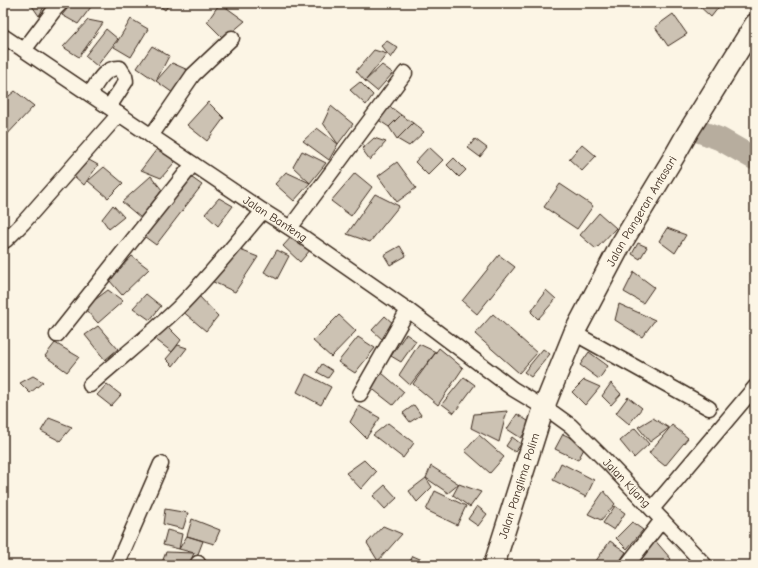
<svg xmlns="http://www.w3.org/2000/svg" width="758" height="568" font-family="'Comic Neue',sans-serif">
<style>
.lines{fill:none;stroke-linecap:round;stroke-linejoin:round}
.river{stroke:#b7ad9e;stroke-width:23}
.building{fill:#ccc2b3;stroke:#3b2a1e}
.street-casing{stroke:#3b2a1e;stroke-width:17}
.secondary-casing{stroke:#3b2a1e;stroke-width:23}
.street{stroke:#fcf5e5;stroke-width:14}
.secondary{stroke:#fcf5e5;stroke-width:20}
.labels{text-anchor:middle;stroke-width:3;stroke-linejoin:round;paint-order:stroke}
.street-label{font-size:12px;fill:#3b2a1e;stroke:#fcf5e5}
</style>
<rect width="100%" height="100%" fill="#fcf5e5"/>
<filter id="ink" filterUnits="userSpaceOnUse"><feTurbulence type="fractalNoise" baseFrequency=".025" numOctaves="2"/><feDisplacementMap in="SourceGraphic" scale="8" xChannelSelector="R" yChannelSelector="G"/><feConvolveMatrix kernelMatrix="1 2 1 2 8 2 1 2 1" color-interpolation-filters="sRGB"/></filter>
<g filter="url(#ink)">
<g class="lines">
<!-- river -->
<path class="river" d="M693 129 720 139 755 159"/>
</g>
<!-- building -->
<path class="building" d="M30 3H46L39 16Z
M72 3H94L78 24 62 15Z
M156 3H170L165 10Z
M220 3 245 21 224 39 207 22Z
M696 3H722L711 17Z
M673 14 687 34 668 46 655 27Z
M131 19 148 29 131 57 114 47Z
M88 20 103 23 79 57 63 47Z
M106 29 118 39 97 66 85 56Z
M387 41 398 48 391 58 381 46Z
M152 46 169 56 156 81 137 68Z
M374 50 387 54 365 81 356 71Z
M172 63 188 70 173 93 156 81Z
M382 65 393 73 377 91 365 81Z
M360 82 373 95 366 105 350 90Z
M15 91 34 106 3 139V101Z
M208 102 224 118 207 141 187 125Z
M388 105 401 115 389 127 377 119Z
M331 106 353 124 338 144 323 123Z
M401 115 413 123 397 139 389 127Z
M413 123 424 132 409 146 397 139Z
M317 128 338 144 329 160 303 141Z
M374 138 386 142 370 160 362 149Z
M475 139 487 148 480 157 468 148Z
M582 144 596 156 582 171 569 159Z
M429 147 443 160 428 175 415 162Z
M157 149 180 156 161 178 141 170Z
M302 151 326 163 310 183 293 167Z
M454 158 466 170 459 177 447 165Z
M89 160 98 165 84 185 74 176Z
M397 162 416 188 397 202 378 176Z
M104 167 123 183 108 198 88 181Z
M286 172 310 183 294 201 275 184Z
M355 173 372 187 351 216 331 201Z
M188 175 202 185 156 245 141 234Z
M151 176 162 190 141 218 122 202Z
M560 184 593 206 577 229 544 207Z
M375 194 399 206 370 242 347 234Z
M219 198 233 206 218 226 205 214Z
M113 205 124 217 109 229 102 219Z
M599 213 616 228 596 249 580 235Z
M667 228 686 235 675 253 659 241Z
M294 234 311 249 300 262 283 246Z
M638 243 647 247 640 259 632 254Z
M400 246 406 256 390 265 384 255Z
M235 248 258 257 235 292 209 280Z
M277 250 289 256 277 279 264 272Z
M499 255 515 267 477 314 462 301Z
M132 256 149 269 122 295 109 280Z
M634 272 654 287 643 303 624 292Z
M108 290 123 301 98 323 84 308Z
M546 290 556 299 538 319 531 312Z
M146 294 161 306 150 320 133 308Z
M197 294 218 316 206 331 181 310Z
M619 304 655 320 642 337 615 320Z
M493 314 537 353 519 373 475 334Z
M339 315 356 331 331 357 313 341Z
M385 316 396 326 383 340 372 330Z
M98 326 118 349 105 360 85 335Z
M168 327 181 340 172 352 155 339Z
M406 334 416 341 401 362 391 356Z
M358 337 375 348 355 373 338 362Z
M55 343 79 357 67 372 45 356Z
M419 344 436 352 410 385 399 375Z
M178 345 187 348 173 366 166 359Z
M439 348 463 368 438 405 413 384Z
M543 349 550 354 531 377 524 372Z
M589 352 608 366 599 379 580 365Z
M322 364 333 371 328 378 317 372Z
M382 373 404 392 393 405 370 387Z
M306 374 331 387 321 405 297 392Z
M33 376 43 382 30 393 20 383Z
M464 377 475 385 454 413 442 404Z
M584 380 600 387 585 405 572 392Z
M611 383 621 394 611 405 602 396Z
M107 384 121 395 111 406 97 395Z
M628 397 642 408 629 424 616 413Z
M414 405 421 415 410 422 403 413Z
M359 406 380 418 366 438 350 422Z
M507 411 499 442 471 428 474 414Z
M517 414 531 423 521 438 507 429Z
M49 418 72 427 60 441 41 431Z
M653 418 669 428 650 442 638 427Z
M388 423 414 443 403 458 373 435Z
M672 425 688 438 665 466 649 453Z
M635 428 649 444 634 458 620 441Z
M563 434 586 445 578 460 555 449Z
M479 435 504 457 490 473 465 451Z
M512 437 521 444 515 452 506 446Z
M364 460 376 472 361 489 346 473Z
M561 463 594 480 586 497 553 480Z
M431 466 459 484 448 493 426 478Z
M426 478 432 487 417 502 409 491Z
M459 484 481 492 470 507 453 495Z
M385 485 397 498 385 509 373 496Z
M435 491 466 506 457 525 426 510Z
M604 491 615 504 601 520 588 514Z
M477 506 487 514 478 526 468 519Z
M615 506 625 513 614 530 603 523Z
M165 509 188 513 183 529 163 524Z
M192 519 220 530 214 544 187 536Z
M632 522 643 530 627 549 616 538Z
M383 526 402 534 378 561 367 543Z
M167 530 182 534 179 549 163 545Z
M187 536 203 541 198 554 179 549Z
M653 538 671 559 666 565H648L637 552Z
M610 541 626 552 617 565H593Z
M166 552 194 553 189 565H161Z
M413 556 434 565H408Z"/>
<g class="lines">
<defs>
<g id="street">
<path id="s1" d="M3 36 263 211 290 228 408 310 513 389 553 413 571 426 607 462 705 565"/>
<path d="M24 50 55 9 61 3"/>
<path d="M90 94C97 83 104 67 120 68L125 76 126 81 109 107"/>
<path d="M151 136 193 75 232 38"/>
<path d="M290 228 405 73"/>
<path d="M3 242 6 240 23 223 119 114"/>
<path d="M574 333 709 408"/>
<path d="M57 335 193 164"/>
<path d="M90 385C119 359 150 335 178 308 208 278 235 244 263 211"/>
<path d="M360 394 408 310"/>
<path d="M652 509 755 387"/>
<path d="M198 563V565"/>
<path d="M117 565 161 464"/>
<path d="M627 565 662 520"/>
</g>
<g id="secondary">
<path id="s2" d="M494 565 544 407 574 333 620 246 675 155 688 132 755 24"/>
</g>
</defs>
<!-- street casing -->
<use href="#street" class="street-casing"/>
<!-- secondary casing -->
<use href="#secondary" class="secondary-casing"/>
<!-- street -->
<use href="#street" class="street"/>
<!-- secondary -->
<use href="#secondary" class="secondary"/>
</g>
</g>
<g class="labels">
<!-- street labels -->
<g class="street-label">
<text dy="4" stroke="none"><textPath href="#s2" startOffset="385">Jalan Pangeran Antasari</textPath></text>
<text dy="4" stroke="none"><textPath href="#s1" startOffset="328">Jalan Banteng</textPath></text>
<text dy="4" stroke="none"><textPath href="#s1" startOffset="769">Jalan Kijang</textPath></text>
<text dy="4" stroke="none"><textPath href="#s2" startOffset="83">Jalan Panglima Polim</textPath></text>
</g>
</g>
<!-- margin -->
<rect width="758" height="568" fill="none" stroke="#fcf5e5" stroke-width="16"/>
<rect x="8" y="8" width="742" height="552" fill="none" stroke="#3b2a1e" stroke-width="1.5" filter="url(#ink)"/>
</svg>
